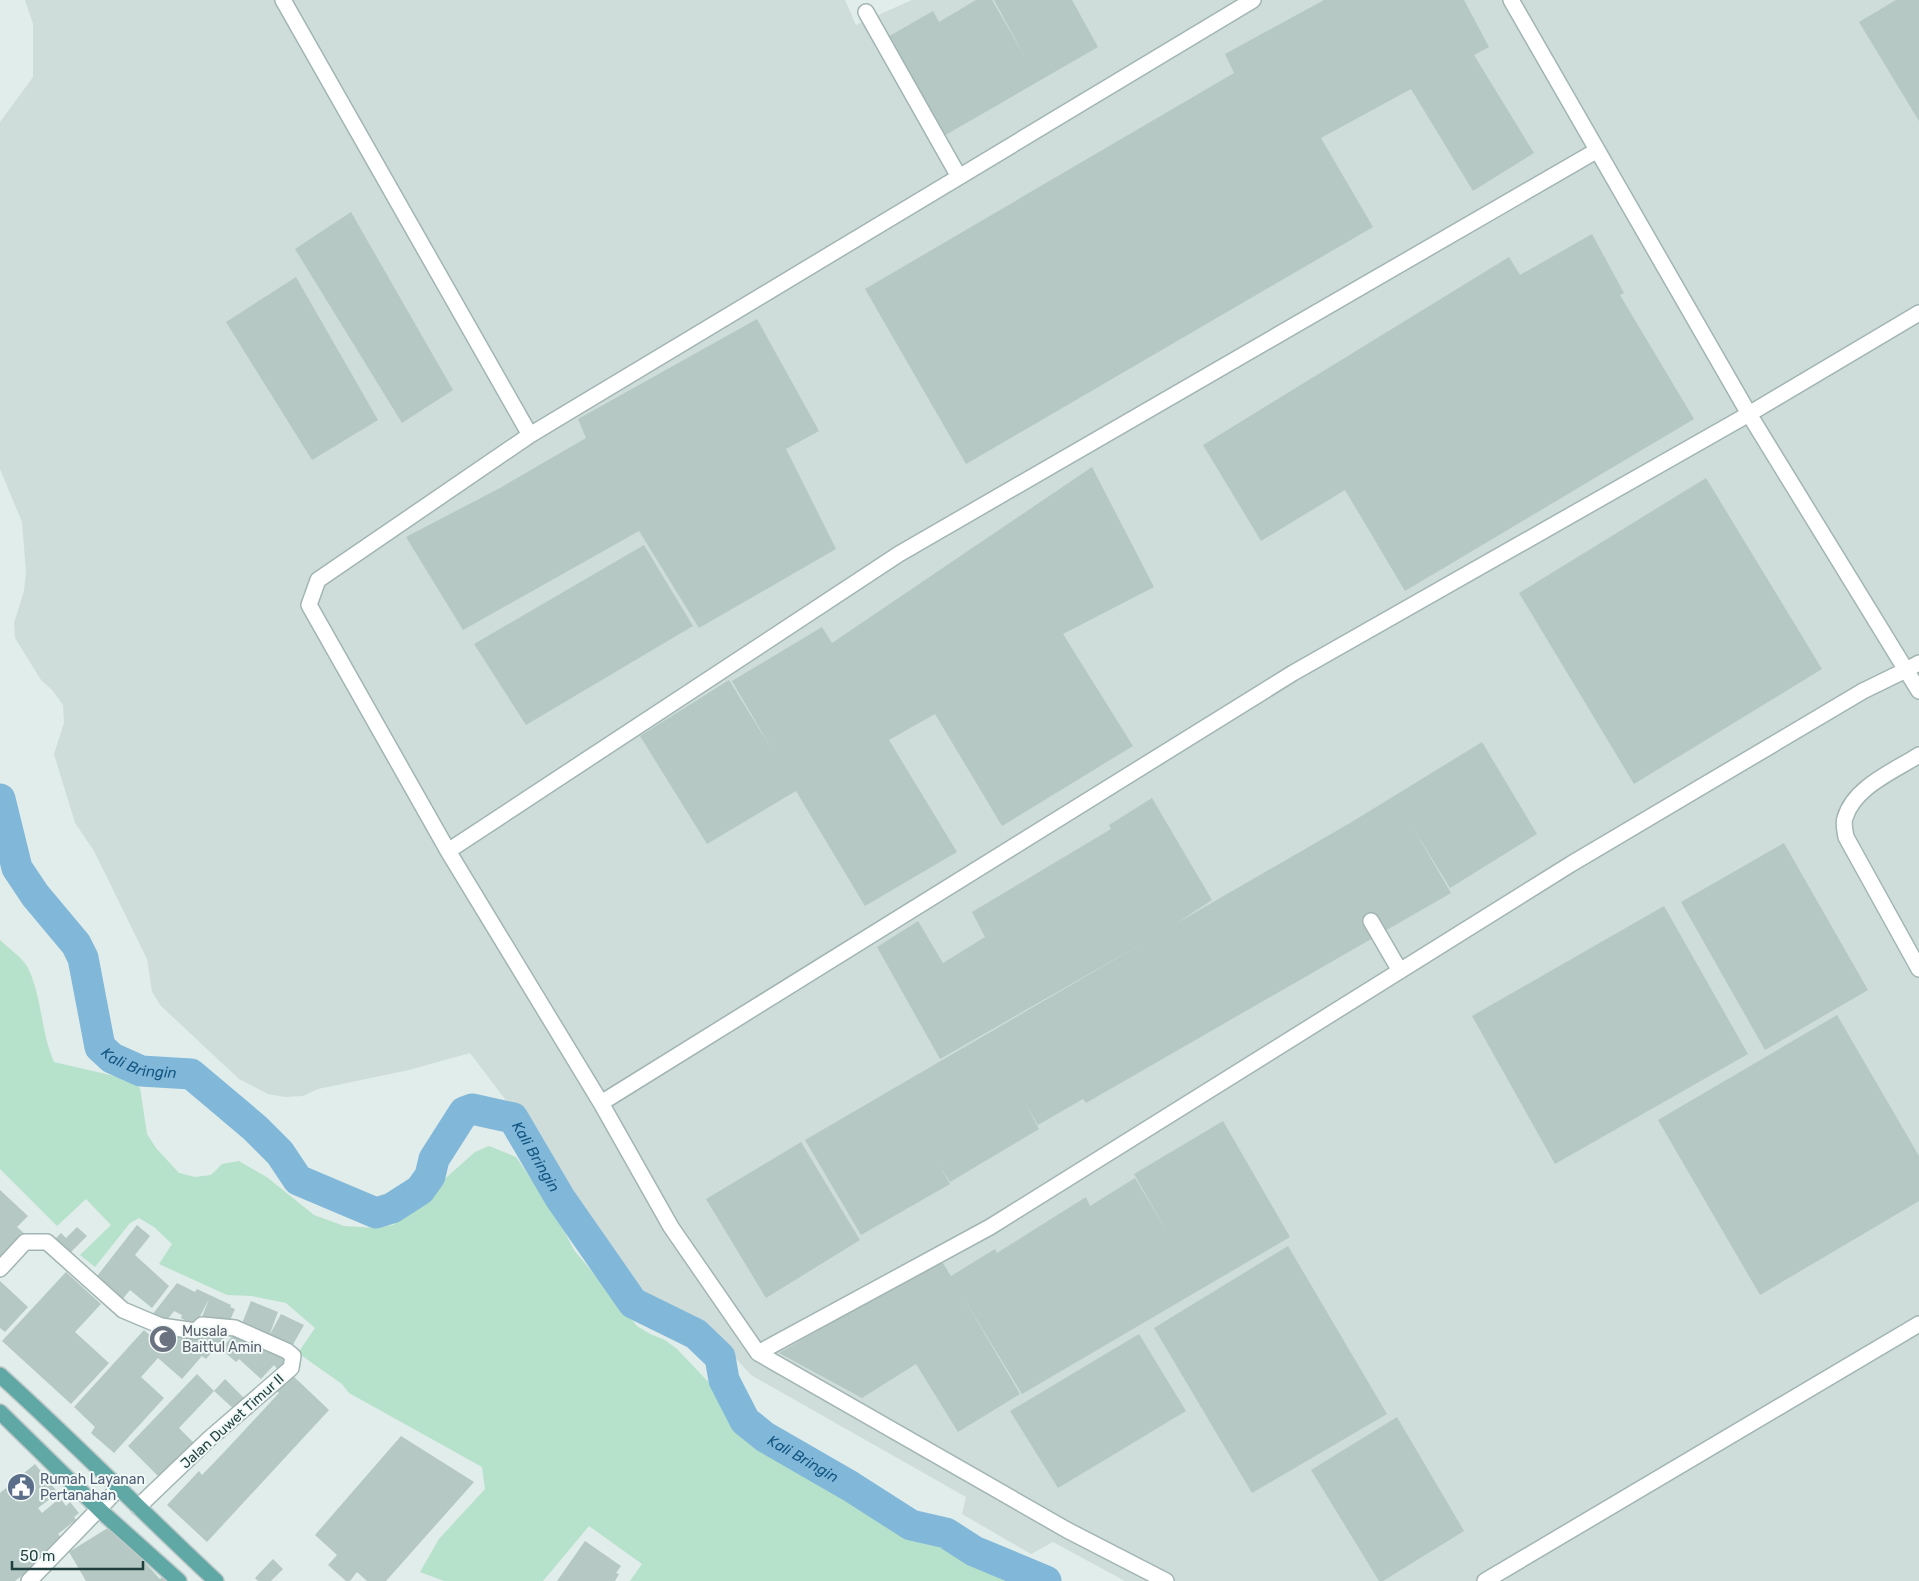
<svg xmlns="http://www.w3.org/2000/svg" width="1919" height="1581" font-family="Rubik,sans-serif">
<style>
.built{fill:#ceddda}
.green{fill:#b6e1cb}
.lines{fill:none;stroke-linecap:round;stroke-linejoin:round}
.river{stroke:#81b7d9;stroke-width:31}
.building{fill:#b5c8c4}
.minor-casing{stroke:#a2b5b3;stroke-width:18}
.major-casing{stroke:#c0c9c9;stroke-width:18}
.minor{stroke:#fff;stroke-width:15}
.major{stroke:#5fa8a5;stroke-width:15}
.labels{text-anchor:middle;stroke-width:4;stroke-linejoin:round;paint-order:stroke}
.worship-label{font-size:14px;fill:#5b616d;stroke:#f1f9f7;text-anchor:start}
.street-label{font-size:14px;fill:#1f3f3e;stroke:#f1f9f7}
.service-label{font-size:14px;fill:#4e5e75;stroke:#f1f9f7;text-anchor:start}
.water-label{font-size:15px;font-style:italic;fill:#125682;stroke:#f1f9f7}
</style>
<rect width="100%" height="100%" fill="#e0edea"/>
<!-- built -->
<path class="built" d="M25 0H845L856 25 912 0H1919V1581H1125L1053 1542 1031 1554 962 1514 966 1497 751 1375 715 1336 677 1312 631 1292 584 1224 527 1128 470 1053 409 1070 318 1089 303 1096 285 1097 268 1094 239 1079 161 1006 152 992 147 959 94 851 75 823 54 754 64 723 63 705 53 691 41 680 15 638 14 623 24 591 26 572 22 522 0 469V122L33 77V24Z"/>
<!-- green -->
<path class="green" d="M0 940C8 948 23 958 28 968 42 997 41 1033 54 1062L127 1079 140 1088 147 1134 156 1148 179 1173 195 1177 211 1175 222 1164 239 1161 268 1178 314 1215 344 1226 377 1228 393 1225 475 1152 489 1146 516 1157 556 1215 574 1250 637 1326 650 1334 665 1340 677 1349 716 1390 728 1420 742 1438 777 1459 841 1489 920 1538 1015 1581H630L642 1564 589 1526 543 1581H444L420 1572 439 1539 485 1489 482 1467 349 1393 342 1384 298 1353 315 1328 286 1303 252 1296 227 1295 159 1264 172 1244 154 1227 139 1218 130 1223 95 1267 80 1255 111 1225 86 1199 57 1226 0 1169Z"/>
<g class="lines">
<!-- river -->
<path class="river" id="s1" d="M0 799 17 868 35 895 76 944 83 958 100 1047 112 1058 141 1071 191 1074 255 1128 280 1153 298 1180 376 1213 392 1208 420 1190 430 1176 434 1159 464 1112 472 1109 513 1118 560 1198 633 1303 696 1334 720 1357 724 1380 745 1421 765 1437 850 1486 911 1525 946 1533 974 1551 1046 1581"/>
</g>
<!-- building -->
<path class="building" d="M976 0H992L1025 57 994 0H1072L1098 47 942 137 886 38 933 11 939 22Z
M1324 0H1464L1489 47 1474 55 1534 153 1473 191 1411 89 1321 138 1373 227 966 464 865 289 1234 73 1225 54Z
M1896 0H1919V121L1859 22Z
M351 212 453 390 402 423 295 249Z
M1592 234 1624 293 1620 295 1694 419 1405 591 1345 490 1261 541 1203 445 1509 257 1520 275Z
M296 277 378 420 312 460 226 322Z
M757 319 819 431 786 449 836 549 699 628 639 531 463 630 406 537 500 488 586 438 578 419Z
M1092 467 1154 587 1063 634 1133 746 1002 826 935 714 889 740 957 852 865 906 796 791 707 844 640 736 729 680 774 753 732 681 822 627 832 643Z
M1706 478 1822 669 1634 784 1519 593Z
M644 545 693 626 526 725 474 644Z
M1482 742 1537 834 1450 888 1412 826 1451 893 1086 1103 1083 1099 1038 1125 1025 1103 1039 1129 950 1182 939 1165 950 1184 861 1235 805 1140 1145 942 940 1059 877 947 918 921 943 963 985 937 972 912 1111 829 1109 825 1152 798 1212 900 1177 923 1350 823Z
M1784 843 1868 990 1765 1050 1681 902Z
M1664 906 1748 1054 1555 1164 1472 1016Z
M1837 1015 1919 1156V1201L1760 1295 1658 1120Z
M1223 1121 1290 1237 1022 1394 960 1292 1020 1394 958 1432 916 1364 862 1398 779 1353 941 1260 951 1276 995 1249 997 1253 1086 1197 1090 1206 1135 1178 1169 1235 1134 1174Z
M801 1142 860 1240 766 1298 706 1199Z
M0 1190 28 1216 17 1227 26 1235 0 1261Z
M137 1225 150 1236 135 1255 169 1286 152 1308 130 1290 121 1301 94 1280Z
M77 1227 87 1236 69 1254 54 1240 61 1233 66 1238Z
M1288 1246 1387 1414 1252 1493 1154 1328Z
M66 1272 101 1304 75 1332 109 1363 71 1404 2 1341Z
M0 1281 28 1307 5 1332 0 1328Z
M177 1283 195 1292 197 1289 231 1305 230 1307 235 1309 228 1325 202 1317 209 1299 195 1326 181 1318 182 1315 174 1311 164 1324 152 1315Z
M251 1301 278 1312 269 1336 241 1326Z
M281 1314 304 1325 291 1348 269 1336Z
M161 1329 174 1341 183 1330 193 1339 203 1329 228 1334 206 1359 202 1356 182 1379 158 1358 141 1377 164 1398 114 1453 91 1433 95 1427 74 1407 144 1330 153 1338Z
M238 1330 274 1349 287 1360 278 1370 274 1365 261 1379 239 1359 236 1362 221 1349Z
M1139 1334 1186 1411 1058 1488 1010 1411Z
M290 1373 329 1410 207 1542 167 1505 199 1471 202 1475 227 1449 279 1393 275 1390Z
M197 1374 214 1391 225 1379 246 1400 236 1411 214 1391 179 1428 195 1444 162 1480 128 1446Z
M1397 1417 1464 1531 1383 1581H1379L1311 1470Z
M401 1436 474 1482 386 1581H367L357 1572 350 1581H346L328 1565 337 1555 315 1535Z
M35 1464 58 1493 38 1508 42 1513 60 1498 66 1506 70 1502 79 1513 74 1517 76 1520 58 1534 65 1542 15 1581H0V1493Z
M111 1526 160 1579 164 1575 168 1581H86L69 1552Z
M585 1541 621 1566 616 1573 619 1574 615 1581H557Z
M273 1559 283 1569 271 1581H258L255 1578Z"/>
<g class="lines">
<defs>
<path id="minor" d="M283 0 530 435
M1253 0 530 435 318 580 309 605 448 851 601 1103 671 1227 758 1353 990 1227 1571 864 1863 691 1906 670 1919 691
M1511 0 1749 414 1906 670 1919 663
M866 12 958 175
M1919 755C1894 771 1854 787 1845 818 1843 823 1845 831 1846 837L1919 969
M448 851 899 554 1596 151
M1371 921 1400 971
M601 1103 1293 673 1749 414 1919 313
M0 1269 25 1242H47L123 1310 161 1326 196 1331 202 1325 235 1328 287 1351 293 1356 291 1368 209 1439 138 1507
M758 1353 1067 1530 1166 1581
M29 1581 119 1488
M1485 1581 1919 1324"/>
<path id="major" d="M0 1375C74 1442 143 1513 216 1581
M0 1412 103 1513 179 1581"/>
</defs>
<!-- minor casing -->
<use href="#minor" class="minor-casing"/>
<!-- major casing -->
<use href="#major" class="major-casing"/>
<!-- minor -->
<use href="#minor" class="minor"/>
<!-- major -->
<use href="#major" class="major"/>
</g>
<!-- icons -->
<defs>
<symbol id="mosque-disc" viewBox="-11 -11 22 22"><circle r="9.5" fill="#6b7280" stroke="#f1f9f7"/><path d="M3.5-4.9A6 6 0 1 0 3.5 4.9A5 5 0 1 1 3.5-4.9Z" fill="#fff"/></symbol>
<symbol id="civic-disc" viewBox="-11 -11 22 22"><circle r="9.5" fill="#5c6f8a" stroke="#f1f9f7"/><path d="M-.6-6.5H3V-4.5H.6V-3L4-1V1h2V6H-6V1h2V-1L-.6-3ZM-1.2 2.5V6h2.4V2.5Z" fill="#fff"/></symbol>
</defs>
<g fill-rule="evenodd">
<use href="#mosque-disc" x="147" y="1323" width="32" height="32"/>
<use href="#civic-disc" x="5" y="1471" width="32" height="32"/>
</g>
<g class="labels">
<!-- worship labels -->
<g class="worship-label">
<text x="182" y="1336">Musala<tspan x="182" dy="16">Baittul Amin</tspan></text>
</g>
<!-- street labels -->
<g class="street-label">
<text transform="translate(232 1421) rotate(-42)" y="5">Jalan Duwet Timur II</text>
</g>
<!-- service labels -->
<g class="service-label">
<text x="40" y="1484">Rumah Layanan<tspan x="40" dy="16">Pertanahan</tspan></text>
</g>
<!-- water labels -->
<g class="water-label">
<text dy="5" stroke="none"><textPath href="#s1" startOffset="318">Kali Bringin</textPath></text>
<text dy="5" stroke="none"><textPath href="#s1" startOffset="844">Kali Bringin</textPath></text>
<text dy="5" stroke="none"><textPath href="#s1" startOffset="1262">Kali Bringin</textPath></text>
</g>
</g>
<!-- scale -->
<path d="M12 1561v8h131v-8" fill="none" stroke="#1f3f3e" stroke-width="2.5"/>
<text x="20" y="1561" font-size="15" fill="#1f3f3e" stroke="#f1f9f7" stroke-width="4" paint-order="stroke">50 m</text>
</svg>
